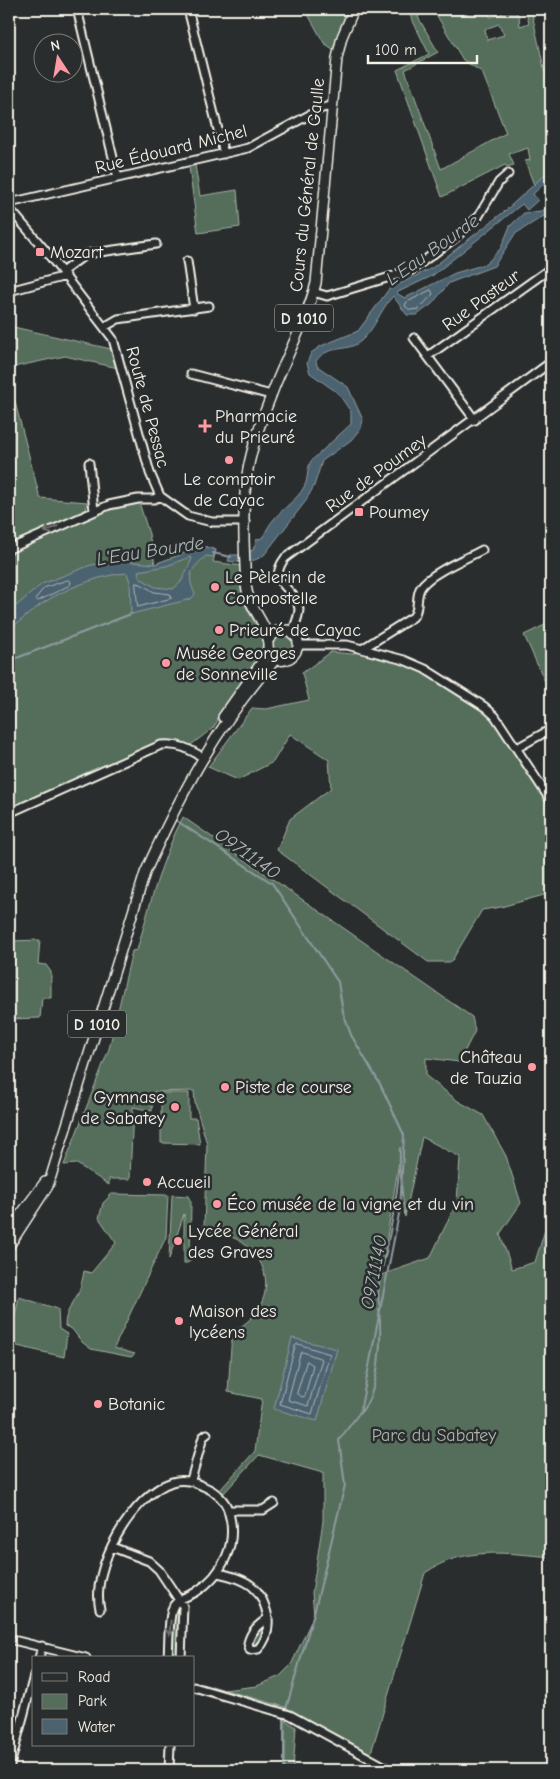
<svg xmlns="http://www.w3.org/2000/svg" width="560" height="1779" font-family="'Comic Neue',sans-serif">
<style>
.green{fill:#556e5c;stroke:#a4b0a2;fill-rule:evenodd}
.water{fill:#4b626f;stroke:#8f9b9f;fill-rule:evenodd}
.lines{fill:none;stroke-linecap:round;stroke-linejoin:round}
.shore{stroke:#b0b8b8;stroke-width:1}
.stream{stroke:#8f9b9f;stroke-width:2}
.minor-casing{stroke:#f4f1e8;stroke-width:11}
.major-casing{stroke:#f4f1e8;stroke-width:12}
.minor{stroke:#2a2d2e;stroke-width:7}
.major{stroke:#2a2d2e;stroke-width:9}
.oneway{stroke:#71726f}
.poi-dot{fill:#ff9aa2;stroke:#2a2d2e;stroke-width:2}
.labels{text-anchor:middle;stroke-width:5;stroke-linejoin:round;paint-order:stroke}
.shield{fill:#2a2d2e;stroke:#b7b6b0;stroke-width:1}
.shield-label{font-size:16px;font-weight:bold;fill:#f4f1e8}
.street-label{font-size:18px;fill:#f4f1e8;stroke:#2a2d2e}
.poi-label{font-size:18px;fill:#f4f1e8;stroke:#2a2d2e;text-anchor:start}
.park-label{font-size:18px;fill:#acb6a9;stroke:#2a2d2e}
.water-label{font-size:19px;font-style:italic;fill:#b0b8b8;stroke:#2a2d2e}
</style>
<rect width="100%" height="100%" fill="#2a2d2e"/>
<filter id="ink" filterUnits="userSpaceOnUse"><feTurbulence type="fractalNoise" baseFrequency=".02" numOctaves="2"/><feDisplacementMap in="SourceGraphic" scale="10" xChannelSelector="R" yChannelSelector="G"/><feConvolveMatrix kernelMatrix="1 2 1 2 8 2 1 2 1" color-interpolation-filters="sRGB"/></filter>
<g filter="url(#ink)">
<!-- green -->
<path class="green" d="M305 9H343L347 13 333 49 324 43Z
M418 9H426L418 17 438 52 405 70 441 169 506 133 482 72 463 60 433 9H488L490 17 503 13 502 9H514L519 16 520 26 529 23 525 9H531L545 73 551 72V169L534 185 525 161 530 160 528 148 509 154 514 165 507 167 505 165 442 197 397 70 429 54 409 13ZM499 24 504 35 487 40 485 29Z
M195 165 200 196 237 190 240 227 198 233 189 167Z
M9 326 111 349 118 368 65 356 9 368Z
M9 379 40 498 87 502 86 513 138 499 149 534 155 564 203 546 216 550 213 562 242 566 241 587 243 601 263 639 261 661 235 694 213 728 187 748 173 744 9 813Z
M551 622V695L524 635Z
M272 645a11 11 0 1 1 22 0a11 11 0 1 1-22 0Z
M362 649 404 660 485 707 551 801V893L501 907 482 910 451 962H428L277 850 290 819 331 788 329 760 290 734 273 762 238 780 208 767 252 708 266 709 309 700 302 673 331 652 352 654Z
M183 817 472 1017 475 1031 459 1062 426 1058V1076L458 1101 483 1115 506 1156 521 1203 500 1234 512 1269 535 1262 551 1211V1557C507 1553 463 1546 425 1573L370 1756 285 1707 211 1686 224 1690 257 1686 280 1676 291 1665 314 1615 312 1593 323 1521V1473L259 1455 224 1493 220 1490 255 1451 262 1399 228 1392 232 1332C289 1302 269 1236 207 1231L204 1227 207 1144 195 1103 194 1091 153 1092 152 1111 133 1107 130 1179H109V1185L77 1164 64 1165 109 1049 132 951 137 950C150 905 161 859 183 817ZM422 1137 460 1157 457 1202 430 1258 381 1275 399 1161 405 1217Z
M40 940 38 964 46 965 51 972V998H42L40 1018 9 1019V941Z
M161 1093H189V1118H196L200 1144 161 1143Z
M109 1194 168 1195 166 1237 114 1348 135 1354 131 1357 91 1349 82 1342 72 1329 65 1326C65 1310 74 1304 79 1291 81 1285 83 1278 84 1271L91 1273 116 1243 99 1218 103 1203 109 1197Z
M172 1195 188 1196 191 1202 190 1261 187 1263H184V1214L169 1259Z
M19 1297 58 1309 59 1329 67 1334 64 1357 9 1344Z
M177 1610 179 1613 176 1658H172L175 1612Z
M264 1626 258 1643 252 1646 253 1639Z
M285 1720 296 1727 293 1770H285Z"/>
<!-- water -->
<path class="water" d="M551 169V177L533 194 538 200 527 210 522 204 432 276 396 293 405 298 455 273 486 264 501 248 510 226 524 213 541 211 551 207V211L547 214 515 234 494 266 449 283 432 304 417 315H407L393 296C380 310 375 329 361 341 347 353 328 344 316 361L317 366 348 387 363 420 361 428 351 440 322 461 314 486 305 502 264 555C254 563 239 563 228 561L230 555H239L253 550 257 539 262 538C266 532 269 524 275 518 284 507 297 500 304 487 309 478 306 470 311 461L351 424V412L338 393 310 373 307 363 311 353 321 346 358 331 389 289 432 268 505 211Z
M203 546 216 550 213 557 206 556C191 569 186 575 195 594L191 599 131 614 130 582 127 573C99 575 64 589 40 605 29 613 20 622 9 629V612L42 584 91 565 121 561 155 564ZM190 557 192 559 181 582 173 589 155 587 140 578 138 571 166 566Z
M292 1338 337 1349 317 1421 274 1409Z"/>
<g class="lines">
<!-- shore -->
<path class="shore" d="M431 290 433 294 419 309 410 310 405 306 406 303Z
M68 580 71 582 70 585 38 601 35 599 44 588Z
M136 583 141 584 154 592 170 594 172 598 138 607Z
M298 1344 330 1354 312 1414 280 1404 295 1346Z
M303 1352 322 1359 308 1406 288 1400 300 1354Z
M307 1361 313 1365 305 1396 302 1397 297 1394Z"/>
<!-- stream -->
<path class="stream" d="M9 403H12
M213 553 231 557
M9 661 131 614
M177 821 272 883 338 982 343 1012 351 1035 380 1084 404 1135 400 1209 360 1412 339 1440 345 1485 315 1609 286 1709
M379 1304C376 1285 383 1267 387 1248 393 1215 400 1182 400 1148
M360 1413C380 1392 382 1337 379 1309
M284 1719V1770"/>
<defs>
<path id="minor" d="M77 9 118 178
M188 9 224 154
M9 203 248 148 322 108 332 106
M9 208 45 250 113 339 150 473 160 496 188 516 212 522H245
M187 261 194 309
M62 272 86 254 156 244
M9 291 66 276
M313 292 327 296 410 271 455 238 478 217 499 182 508 174
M106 326 118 319 209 306
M414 338 475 420
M428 356 551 268
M191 374 271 395
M89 463 94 511
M9 549 109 505 138 499H154L160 496
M292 632C295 625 299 617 299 609 297 587 265 585 285 558L551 362
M299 645H347L404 660 425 669 485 707 495 716 551 801
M362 649 413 617C420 609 415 596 421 587 430 573 467 558 482 550
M517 748 551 729
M9 813 161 745C179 743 189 749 204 758
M191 1480 203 1437 207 1434
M228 1510H263L274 1503
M112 1547 149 1561 159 1570 183 1606 181 1658
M218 1573C247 1579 262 1586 268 1618 258 1625 251 1631 248 1643L250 1650 258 1649C267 1640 269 1630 268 1618
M100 1609C90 1569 132 1495 172 1482 184 1478 194 1482 205 1487 215 1491 225 1500 228 1510 239 1543 223 1574 196 1592 189 1596 179 1598 174 1605 168 1614 169 1646 168 1658
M9 1639 86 1658
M39 1658 42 1646
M194 1687 290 1715 391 1770
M9 1769 34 1676
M169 1770 170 1745"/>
<path id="major" d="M269 639 277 631 288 630 297 638C303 653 283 669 271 655 266 648 269 640 267 633 260 616 248 604 246 585 244 550 242 510 247 475 251 448 261 421 271 396 285 358 306 322 316 283L337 58 342 37 354 9
M223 717 269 652
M9 1230 45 1182
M9 1246 48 1186 145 873C179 797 219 721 276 659"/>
</defs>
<!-- minor casing -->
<use href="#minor" class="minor-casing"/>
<!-- major casing -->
<use href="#major" class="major-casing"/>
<!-- minor -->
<use href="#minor" class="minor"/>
<!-- major -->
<use href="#major" class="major"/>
</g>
<!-- one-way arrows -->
<defs><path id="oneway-shaft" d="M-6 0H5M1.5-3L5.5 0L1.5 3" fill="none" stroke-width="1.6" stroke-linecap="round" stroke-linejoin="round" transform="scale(1.25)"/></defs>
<g class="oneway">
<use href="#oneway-shaft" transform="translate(51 529) rotate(156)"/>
<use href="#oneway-shaft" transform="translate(170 1628) rotate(95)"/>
</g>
</g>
<!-- markers -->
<g class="poi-dot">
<rect x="35" y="247" width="10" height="10" rx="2.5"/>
<path d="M202.5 418.5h5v5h5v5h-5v5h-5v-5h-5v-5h5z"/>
<circle cx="229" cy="460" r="5"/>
<rect x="354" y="507" width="10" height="10" rx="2.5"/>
<circle cx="215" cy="587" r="5"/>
<circle cx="219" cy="630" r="5"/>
<circle cx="166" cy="663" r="5"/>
<circle cx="532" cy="1067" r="5"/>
<circle cx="225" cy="1087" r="5"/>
<circle cx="175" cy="1107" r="5"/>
<circle cx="147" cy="1182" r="5"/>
<circle cx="217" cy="1204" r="5"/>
<circle cx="178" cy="1241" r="5"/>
<circle cx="179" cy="1321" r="5"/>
<circle cx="98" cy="1404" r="5"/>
</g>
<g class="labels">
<!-- shield labels -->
<g class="shield">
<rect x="275" y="304.5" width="58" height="27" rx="4"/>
<rect x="68" y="1010.5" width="58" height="27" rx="4"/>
</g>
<g class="shield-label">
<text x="304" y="324">D 1010</text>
<text x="97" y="1030">D 1010</text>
</g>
<!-- street labels -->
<g class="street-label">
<text transform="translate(171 149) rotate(-14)" y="6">Rue Édouard Michel</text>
<text transform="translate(307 185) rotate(-84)" y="6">Cours du Général de Gaulle</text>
<text transform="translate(481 300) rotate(-36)" y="6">Rue Pasteur</text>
<text transform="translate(148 407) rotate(75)" y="6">Route de Pessac</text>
<text transform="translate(376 473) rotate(-36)" y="6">Rue de Poumey</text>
</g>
<!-- poi labels -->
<g class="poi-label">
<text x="50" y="258">Mozart</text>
<text x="215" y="422">Pharmacie<tspan x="215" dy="21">du Prieuré</tspan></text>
<text x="229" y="485" text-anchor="middle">Le comptoir<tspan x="229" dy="21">de Cayac</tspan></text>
<text x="369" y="518">Poumey</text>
<text x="225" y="583">Le Pèlerin de<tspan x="225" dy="21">Compostelle</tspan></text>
<text x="229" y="636">Prieuré de Cayac</text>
<text x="176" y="659">Musée Georges<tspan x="176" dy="21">de Sonneville</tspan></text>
<text x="522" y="1063" text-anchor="end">Château<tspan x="522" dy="21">de Tauzia</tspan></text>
<text x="235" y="1093">Piste de course</text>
<text x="165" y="1103" text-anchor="end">Gymnase<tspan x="165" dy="21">de Sabatey</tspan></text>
<text x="157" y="1188">Accueil</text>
<text x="227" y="1210">Éco musée de la vigne et du vin</text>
<text x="188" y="1237">Lycée Général<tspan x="188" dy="21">des Graves</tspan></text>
<text x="189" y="1317">Maison des<tspan x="189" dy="21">lycéens</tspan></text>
<text x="108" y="1410">Botanic</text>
</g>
<!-- park labels -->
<g class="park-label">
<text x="434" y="1441">Parc du Sabatey</text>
</g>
<!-- water labels -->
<g class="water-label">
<text transform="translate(432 249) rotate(-35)" y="7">L'Eau Bourde</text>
<text transform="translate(150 550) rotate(-9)" y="7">L'Eau Bourde</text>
<text transform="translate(248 853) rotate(35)" y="7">O9711140</text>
<text transform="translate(373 1272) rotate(-79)" y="7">O9711140</text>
</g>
</g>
<!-- margin -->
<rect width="560" height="1779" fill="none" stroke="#2a2d2e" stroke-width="30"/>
<rect x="15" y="15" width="530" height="1749" fill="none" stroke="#f4f1e8" stroke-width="2" filter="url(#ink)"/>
<!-- legend -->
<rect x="32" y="1656" width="162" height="90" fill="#2a2d2e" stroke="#7b7b78"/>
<rect x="42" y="1673" width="25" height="8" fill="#2a2d2e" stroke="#7b7b78"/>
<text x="78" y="1682" font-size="15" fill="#f4f1e8">Road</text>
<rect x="42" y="1694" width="25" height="15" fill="#556e5c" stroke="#7b7b78"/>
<text x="78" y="1706" font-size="15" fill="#f4f1e8">Park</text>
<rect x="42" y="1719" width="25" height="15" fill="#4b626f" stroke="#7b7b78"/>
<text x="78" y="1732" font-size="15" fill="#f4f1e8">Water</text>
<!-- north arrow -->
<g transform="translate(58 58) rotate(348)"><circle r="24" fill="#2a2d2e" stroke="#7b7b78"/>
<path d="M0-4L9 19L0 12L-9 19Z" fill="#ff9aa2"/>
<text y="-8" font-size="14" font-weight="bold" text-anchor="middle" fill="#f4f1e8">N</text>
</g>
<!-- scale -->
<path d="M368 55v8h109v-8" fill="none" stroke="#f4f1e8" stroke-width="2.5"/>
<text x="375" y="55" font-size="15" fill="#f4f1e8" stroke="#2a2d2e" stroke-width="4" paint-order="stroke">100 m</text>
</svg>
